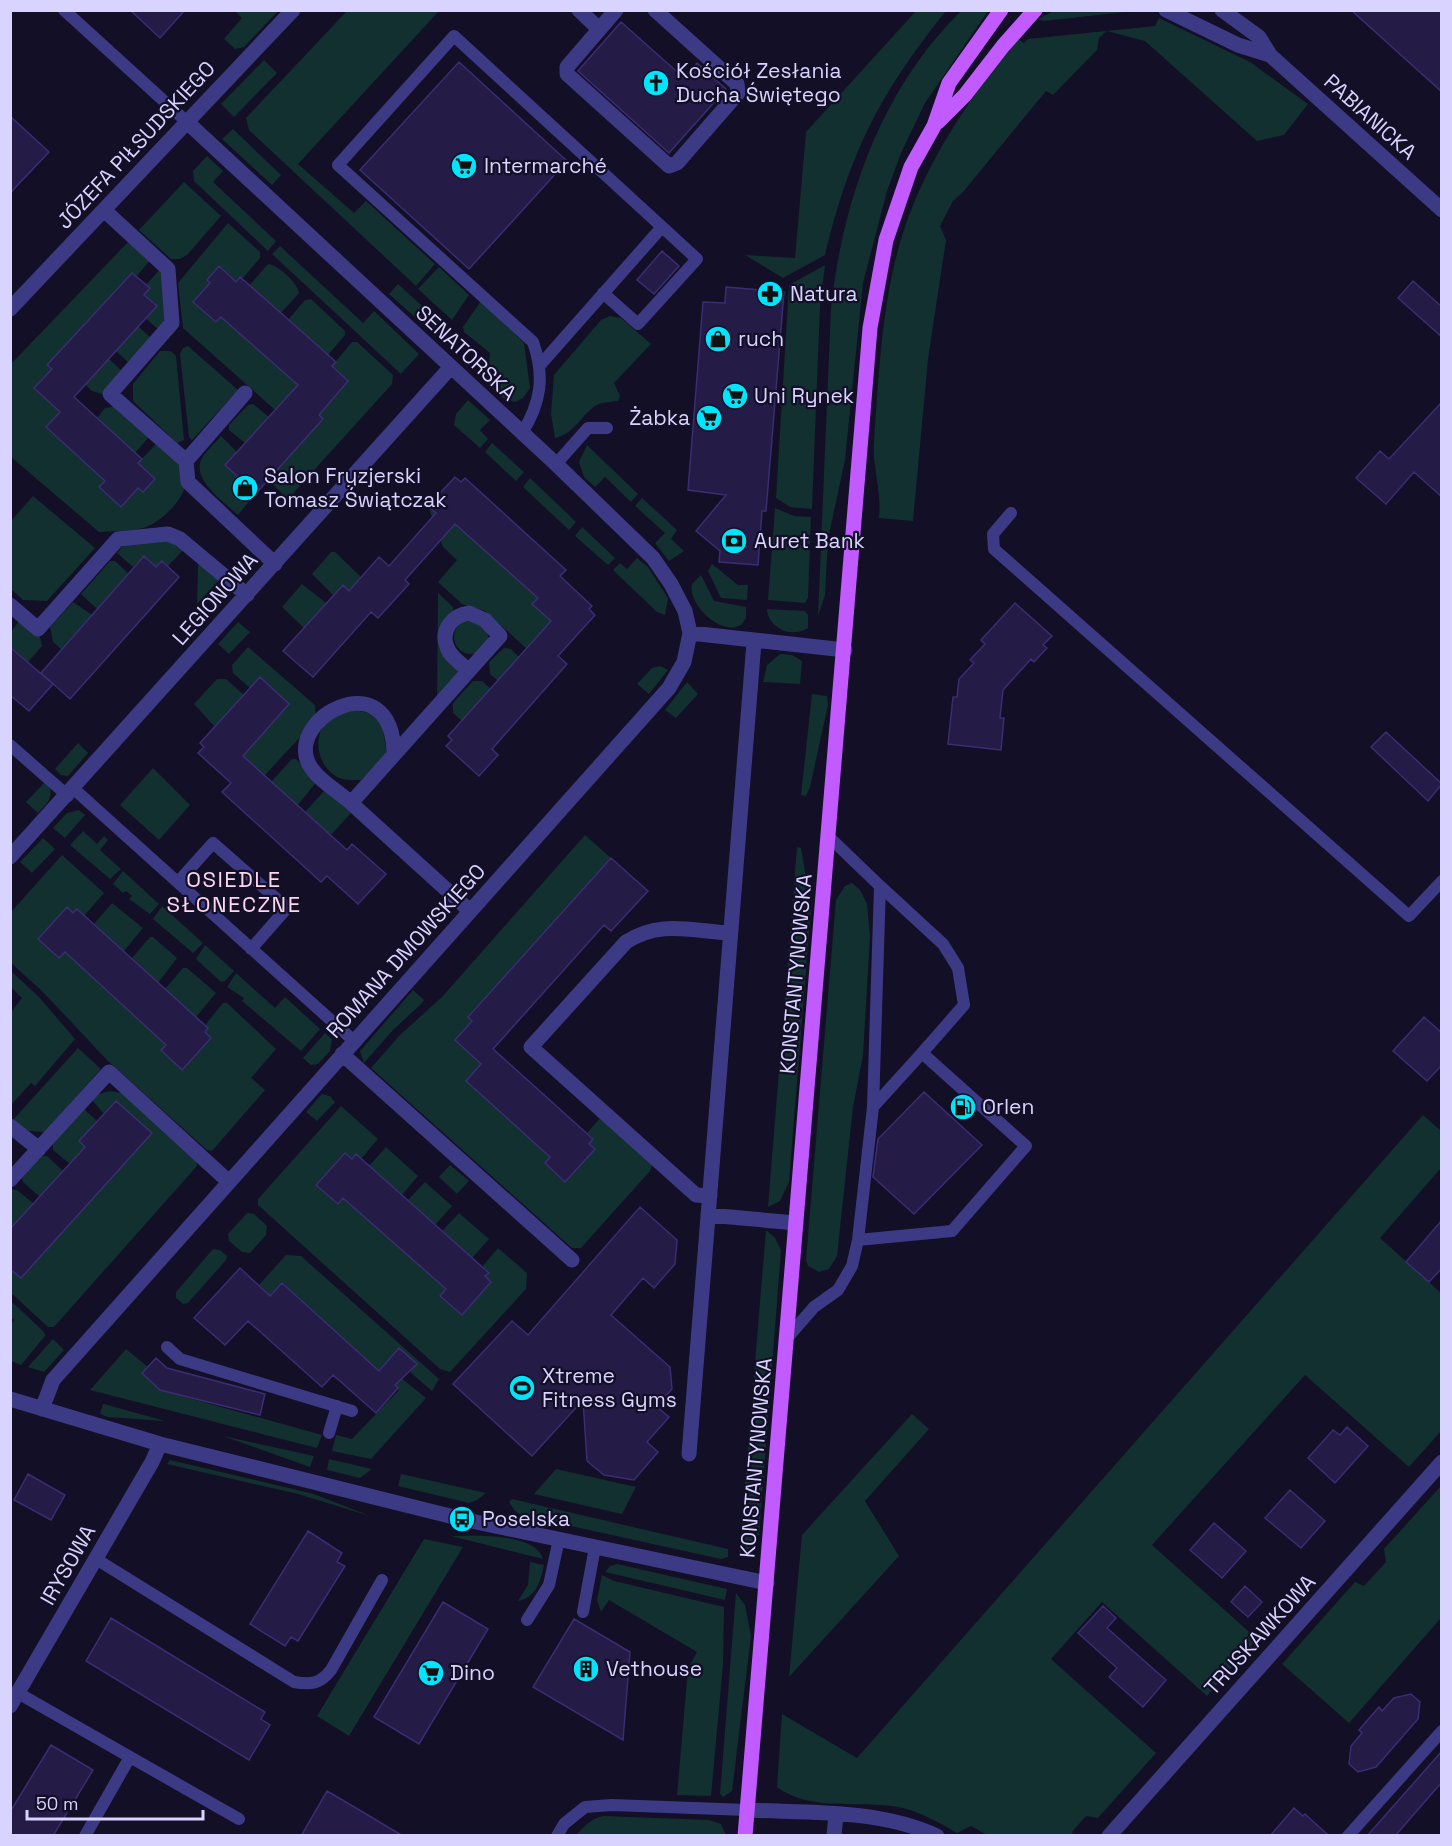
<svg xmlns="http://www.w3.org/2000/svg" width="1452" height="1846" font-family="'Space Grotesk',sans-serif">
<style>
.green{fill:#12302f}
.building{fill:#241b47;stroke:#3b2d73;stroke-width:1.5}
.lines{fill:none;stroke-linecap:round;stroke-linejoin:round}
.lane{stroke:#3d3a85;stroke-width:12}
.street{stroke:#3d3a85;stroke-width:15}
.primary{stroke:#c25bff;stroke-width:15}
.labels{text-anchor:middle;stroke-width:4.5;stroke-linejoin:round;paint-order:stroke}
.poi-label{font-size:21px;fill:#d9d4ff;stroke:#130f26;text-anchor:start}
.street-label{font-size:21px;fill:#d9d4ff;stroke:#130f26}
.neighbourhood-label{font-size:22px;letter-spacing:1.5px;fill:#ffd6f0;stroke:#130f26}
</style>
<rect width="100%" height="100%" fill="#130f26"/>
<!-- green -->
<path class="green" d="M962 10 988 11 925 103 901 153 887 191 863 283 845 460 828 539 825 595 818 616 831 308C843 199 881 89 962 10Z
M235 11H278L244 47 235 49 224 39 242 18Z
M347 11H439L298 164 354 213 366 201 435 264 416 286 249 130 246 118Z
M916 11H946C880 93 850 152 825 255L783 278 745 255 795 258 806 132Z
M1054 11V10L1134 11 1044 21 1038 19Z
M1159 18 1250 62 1308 104 1284 135 1257 141 1145 41 1107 31 1099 38 1097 50 1053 95 1046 91 963 192 953 201 940 226 946 240 928 359 913 521 879 518C882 491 872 467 874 442 879 372 882 296 904 230 928 158 971 96 1018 39L1024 43 1028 39 1155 26Z
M264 60 277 73 234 117 221 104Z
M233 129 281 175 272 185 222 139Z
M207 156 223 171 213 182 276 241 268 251 194 181 193 171Z
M184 182 221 216 187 255 180 259H171L139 230Z
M228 223 260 252V258L242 279 239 277 236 282 219 267 207 280 210 283 193 302 215 322 221 317 298 385 275 410 183 328 178 283Z
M131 239 152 258 136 277 132 273 48 364 52 369 34 388 60 412 47 426 105 481 99 487 121 507 138 488 143 492 155 479 138 463 156 444C165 452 177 460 183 470 196 490 163 521 146 527 133 532 113 531 99 532L11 457 10 365Z
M280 246 363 323 374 311 419 354 401 374 272 254Z
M268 264C278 265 297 282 299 293L281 313 249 286Z
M825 265 820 305 812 509 790 507 776 498 789 285Z
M162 267 170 319 158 329 145 318 157 306 144 295 150 289 146 285Z
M439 267 469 295 452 320 418 289Z
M398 284 442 324 436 336 389 294Z
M311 299 345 331V335L328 355 288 320 305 300Z
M481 301 524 343 530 388 523 398 515 402 504 399 487 383 497 371 489 364 490 353 464 332 463 327Z
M610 316 621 318 651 344 614 383 620 396 618 401C611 402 600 402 595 406 579 418 575 433 555 438L551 414 554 375 601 320Z
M138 326 151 338 129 363 116 351Z
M352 342H357L393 375 392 384 288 499 268 480 323 419 314 411 330 392 336 396 348 381 332 366Z
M188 346 238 390 192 440 189 437 180 354 183 348Z
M160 351H171L176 356 184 440 177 443 133 401V384Z
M109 359 121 370V373L102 394 92 391 85 384Z
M468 400 490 420 480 430 488 439 480 448 454 425 456 414Z
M253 404 269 417 245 443 229 430V425L248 405Z
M115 406 149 437 135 453 97 418 105 408Z
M221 436 237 452 225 465 238 477 233 484 250 500 238 515C225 503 190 479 202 458 207 450 215 443 221 436Z
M492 443 524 472 516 481 485 452Z
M587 445 638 494 631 502 605 477 595 487 584 477 579 462Z
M530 478 576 522 569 530 523 487Z
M33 496 95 548 47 601 23 600 11 589V521Z
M642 498 677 530 671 539 684 551 669 561 655 543 665 533 635 506Z
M428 506 449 525 453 522 538 598 532 604 551 621 527 649 485 611 462 604 438 582 457 560 443 547Z
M775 508 794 516 811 517 808 598 805 603 768 600Z
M582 527 615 558 608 565 575 536Z
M168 539 185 548 168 566 162 561 156 567 144 556 133 567 117 553 125 543Z
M331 552H335L361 577 349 591 343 585 333 595 312 574Z
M637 558 648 567 668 598 665 615 657 612 613 570 620 563 627 569Z
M110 561H115L128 573 97 609 81 594Z
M202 561 221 578 197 604 198 565Z
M712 564 738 585H748L747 600 721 598 708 571Z
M701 575 714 601 746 607V618L741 625C720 637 687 603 692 584Z
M302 584 326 603 304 628 282 607Z
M438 593 453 607V613L445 624 459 672 437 700Z
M73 602 92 615 61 649 53 642 50 627Z
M767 609 805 611 808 615V628C792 639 768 628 767 609Z
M454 637a17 17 0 1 1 34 0a17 17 0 1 1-34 0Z
M19 621 40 637 42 646 28 662 11 647V632Z
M238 622 250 632 229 654 218 644Z
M248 647 315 705 316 720 264 776 243 756 289 704 260 678 250 688 233 673 232 665Z
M504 648 511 649 519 657 498 681 490 674 489 662Z
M780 654 792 655 802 661 800 684 763 682 767 665Z
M660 666 668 670 649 694 637 684 652 668Z
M217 679H226L244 695 215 727 194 704Z
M473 681H482L491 689 462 721 453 713V703Z
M687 682 698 694 676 718 665 710Z
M812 694 827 696 828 705 810 787 806 796 801 795Z
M351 709 373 714 382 722 387 756 361 780C353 780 345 781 337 777 317 766 311 735 329 719 334 714 344 712 351 709Z
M78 743 88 753 68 776 61 775 55 769Z
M292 759H296L318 780 297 806 271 782Z
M153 768 190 805 159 840 120 805Z
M46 781C56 795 48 803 38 813L26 802Z
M325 790 351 813 330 836 304 813Z
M79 810 85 815 65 838 53 828 67 813Z
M83 831 97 844 104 836 108 840 100 850 121 869 110 879 70 845Z
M585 835 611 858 591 879 597 885 575 898 468 1016 472 1021 455 1040 481 1064 466 1081 550 1157 545 1163 565 1182 595 1149 589 1144 593 1138 587 1133 601 1117 653 1162 650 1171 581 1248H572L371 1068 400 1035 442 997Z
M43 838 55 849 32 873 20 862Z
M797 847 801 848 811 907 789 1182 780 1201 768 1207Z
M62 855 104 893 84 916 77 909 73 913 67 907 39 939 65 952 166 1045 161 1050 182 1069 211 1038 205 1032 208 1028 205 1025 223 1003H227L276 1049 251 1078 265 1090 212 1151 207 1150 107 1060 42 991 11 963V912Z
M123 871 159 904 150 914 129 899 132 896 126 891 123 893 113 884Z
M852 883 860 890 867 904 870 936 863 1055 853 1107 837 1256 829 1269 819 1272 808 1266 806 1260 836 900 845 886Z
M112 903 143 928 124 951 94 924Z
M162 906 203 943 193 953 153 919Z
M150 937H153L177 958 158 983 132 958Z
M205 945 234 971 225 981 221 982 196 959Z
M183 968H187L216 993 196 1017 165 989Z
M11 971 39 997 75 1039 35 1086 31 1083 11 1105V1012L22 998 11 987Z
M236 973 275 1008 285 997 320 1029 301 1051 242 1001 244 998 227 987Z
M413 990 424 1000 421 1004 393 1030 364 1063 360 1051Z
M325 1033 332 1039 330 1051 318 1064 311 1065 303 1058Z
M78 1048 101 1069 45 1132 29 1131 12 1121Z
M110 1091 122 1093 197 1160V1166L54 1327H48L11 1293V1269L21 1278 116 1101 104 1114 92 1100 99 1094Z
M322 1094 330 1096 335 1102 317 1121 306 1112Z
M341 1106 378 1139 361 1159 356 1154 352 1159 345 1153 316 1184 337 1204 343 1198 446 1289 440 1296 462 1315 491 1282 485 1276 488 1272 482 1267 498 1248 527 1273 526 1289 450 1372 440 1369 258 1205V1199Z
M84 1109 97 1121 80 1141 85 1147 70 1164 53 1150V1144Z
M1423 1115 1441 1131V1168L1380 1238 1441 1293V1431L1409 1467 1305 1375 1152 1545 1257 1639 1207 1696 1102 1602 1051 1659 1156 1753 1098 1818 1086 1816 1072 1832 1073 1835H987L971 1826 957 1833C940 1823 922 1813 903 1808 862 1799 811 1813 777 1787L782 1714 857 1758Z
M386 1147 418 1176 402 1195 369 1166Z
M40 1156H47L63 1171 40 1197 23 1182 22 1176Z
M450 1165 469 1181 457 1194 439 1177Z
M425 1182 452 1206 435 1225 408 1200Z
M11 1189 17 1190 34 1204 11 1229Z
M247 1213 254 1214 267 1226 266 1235 250 1253 242 1252 229 1241 228 1234Z
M459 1213 489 1239 472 1258 442 1231Z
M766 1230 775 1238 781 1250 759 1535 749 1549 739 1555Z
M213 1249 220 1250 227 1256 226 1260 188 1303 183 1304 176 1298V1292Z
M286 1255 301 1256 439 1379 432 1391 410 1372 417 1364 399 1349 385 1365 426 1398 371 1459 332 1451 336 1435 352 1439 399 1390 283 1283 270 1296 259 1285Z
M11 1301 44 1332 45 1336 21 1365 11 1361V1324L14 1320 11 1317Z
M53 1339 64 1350 44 1372 28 1367Z
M126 1349 148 1367 143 1374 160 1390 322 1435 317 1448 90 1390Z
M103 1404H104L165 1421 108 1417 100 1414Z
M912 1414 929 1429 865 1501 899 1556 789 1677 802 1535Z
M223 1436 314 1456 310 1467Z
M329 1459 372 1469 360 1478 327 1470Z
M170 1460 314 1494 370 1516 298 1494 167 1464Z
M556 1469 636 1487 622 1514 534 1494Z
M401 1474 486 1493 477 1500 469 1503 398 1486Z
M1441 1486V1618L1349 1723 1282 1664 1355 1582 1364 1586 1386 1562 1384 1549Z
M512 1499 728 1549V1557L721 1559 521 1515 515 1511 509 1502Z
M451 1536C473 1536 536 1532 543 1559Z
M424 1539 463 1547 349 1736 317 1716Z
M530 1562 544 1565C540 1582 537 1597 518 1601L528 1585Z
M617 1564 727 1589 725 1600 605 1572 610 1566Z
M602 1575 614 1581 724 1607 723 1665 711 1796 677 1795 688 1669 697 1652 609 1600 601 1612 597 1600Z
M736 1593 745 1605 751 1636 732 1791 723 1797 720 1794Z
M604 1816 709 1820 721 1824 726 1835H576C585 1826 591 1818 604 1816Z"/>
<!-- building -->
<path class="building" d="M130 10H185L160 38Z
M1351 10H1442V92Z
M621 22 684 78 697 63 726 89 669 153 578 71Z
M459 62 567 161 469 269 360 170Z
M10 116 49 152 10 193Z
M662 251 679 266 654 294 637 280Z
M219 266 236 282 240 277 281 313 336 362 332 366 348 381 319 415 323 419 250 500 232 484 238 477 225 465 298 385 221 317 216 322 193 302 210 283 207 280Z
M132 273 150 288 144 295 157 306 74 397 142 459 138 463 155 479 143 492 138 488 121 507 99 487 105 481 46 427 60 412 34 388 52 369 47 365Z
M1413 281 1442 307V337L1398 298Z
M726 287 784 292 766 511H762L758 565 719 562 720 551 696 531 726 495 688 490 703 302 725 303Z
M1442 402V497L1414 472 1386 504 1356 478 1380 451 1389 459Z
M455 477 461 482 465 478 566 570 560 576 592 606 589 609 595 615 558 656 567 664 492 749 498 755 479 776 446 746 452 740 448 736 551 621 532 604 538 598 455 524 405 580 409 584 378 618 371 612 313 677 283 651 343 585 349 591 379 557 389 566 436 513 428 506Z
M144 556 156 567 162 561 179 577 70 699 41 673Z
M1015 603 1052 636 1043 645 1047 648 1034 662 1031 659 1003 690 1000 718H1004L1001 750 948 744 953 697H957L959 679 974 663 970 660 985 644 981 640Z
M10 647 53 684 29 711 10 695Z
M260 677 289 704 243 756 347 850 352 844 386 874 358 904 327 876 321 882 222 792 231 783 198 753 204 747 200 743Z
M1386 732 1442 784 1428 801 1371 747Z
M611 858 648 891 611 931 604 925 493 1049 593 1139 589 1144 595 1149 565 1182 545 1163 550 1157 466 1081 481 1064 455 1040 472 1021 468 1017Z
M67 907 73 913 77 909 208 1028 205 1032 211 1038 182 1070 161 1050 166 1045 65 952 59 958 38 939Z
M1424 1017 1442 1033V1065L1427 1081 1393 1051Z
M924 1092 982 1145 914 1214 873 1177 878 1139Z
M116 1101 152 1133 21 1278 10 1269V1229L85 1147 79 1141Z
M345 1153 352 1159 356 1154 489 1273 485 1276 491 1282 462 1315 440 1296 446 1289 343 1198 338 1204 316 1185Z
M640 1207 677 1240 675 1264 654 1288 643 1278 611 1315 670 1367 672 1389 656 1406 669 1417 647 1442 658 1452 634 1480 604 1475 587 1461 583 1400 532 1456 453 1384 512 1321 528 1335Z
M1442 1220V1268L1429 1282 1406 1262Z
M240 1268 270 1296 282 1283 379 1371 399 1348 417 1364 395 1385 398 1388 376 1413 333 1375 322 1387 248 1321 225 1345 194 1318Z
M156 1358 167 1368 265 1394 260 1415 160 1390 142 1373Z
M1347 1427 1368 1446 1335 1483 1308 1458 1333 1430 1340 1435Z
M28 1474 65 1495 51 1520 14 1500Z
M1290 1490 1325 1521 1301 1548 1265 1518Z
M1214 1523 1246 1551 1222 1578 1190 1550Z
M308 1531 342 1553 337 1562 345 1566 298 1641 291 1637 285 1646 250 1624Z
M1245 1586 1262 1602 1248 1617 1231 1602Z
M443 1602 488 1629 419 1744 374 1717Z
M1103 1606 1116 1618 1107 1628 1166 1680 1143 1707 1109 1677 1117 1668 1078 1633Z
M111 1618 265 1712 261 1719 270 1725 249 1760 86 1661Z
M574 1619 630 1652 623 1740 533 1687Z
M1411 1694 1420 1702 1418 1719 1376 1767 1358 1772 1349 1764 1351 1746 1362 1733 1359 1730 1379 1707 1382 1711 1394 1698Z
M51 1745 93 1770 53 1836H10V1812Z
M1442 1751V1782L1395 1836H1367Z
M327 1791 361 1811 403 1836H301Z
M1294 1808 1303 1816 1305 1814 1329 1836H1270Z"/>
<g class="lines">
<!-- lane -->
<path class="lane" d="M64 10 187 122
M541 364 662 227
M522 433C541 403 545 376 533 342L338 165 454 36 697 259 638 324 603 293
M556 464 588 428H607
M1011 513 993 534 994 549 1409 916 1442 881
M10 745 68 796
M74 789 354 1041
M178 882 213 843 287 908 251 949
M873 1107 922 1053
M858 1240 952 1231 1026 1146 922 1053 964 1005 958 968 943 944 880 886
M788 1337 814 1307 838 1290 852 1266 858 1240 873 1107 880 886 828 836
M167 1347 180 1359 352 1411
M329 1433 337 1406
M96 1559 294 1682C311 1685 320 1684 331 1670L382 1580
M583 1612 595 1547
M527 1620 549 1585 559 1539
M18 1693 130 1757 85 1836
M130 1757 239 1819
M557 1836 564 1824 585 1807 612 1805 747 1810
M1348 1836 1442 1731"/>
<!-- street -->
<path class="street" d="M579 10 599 29
M616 10 567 67V74L669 166 677 163 738 93 737 84 655 10
M1166 10 1238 45 1270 55
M1222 10 1259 37 1270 55 1442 210
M104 210 168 269 172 323 110 394 186 461
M10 309 293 10
M245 393 186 461 188 482 275 564
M10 605 38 629 118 539 168 534 180 539 247 595
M690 633 845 650
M469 671C462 664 450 657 447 647 440 630 453 615 469 613L485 620 500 636 351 803 470 911
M351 803C339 792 321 782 312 769 277 722 393 656 394 755
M10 857 450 368
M342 1054 572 1260
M10 1126 39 1149
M10 1180 109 1072 229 1182
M710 1196 696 1195 531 1047 626 942C660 920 691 931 730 933
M708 1215 796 1223
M10 1399 160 1444 462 1519 767 1583
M42 1409 53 1380 669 688 684 662 690 633 685 611 671 584 653 558 556 464 187 122
M689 1454 754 642
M10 1706 152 1462 160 1444
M747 1810C809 1813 879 1809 937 1836
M834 1836 836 1814
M1109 1836 1442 1462"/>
<!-- primary -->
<path class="primary" d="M938 122 965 95 1003 46 1035 10
M745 1836 870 328 886 240 911 167 934 126 949 83 1001 10"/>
</g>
<!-- icons -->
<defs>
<symbol id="church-disc" viewBox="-11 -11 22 22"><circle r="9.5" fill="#00e5ff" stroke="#130f26"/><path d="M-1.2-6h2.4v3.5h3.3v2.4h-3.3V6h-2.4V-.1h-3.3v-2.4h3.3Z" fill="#111"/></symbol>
<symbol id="supermarket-disc" viewBox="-11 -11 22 22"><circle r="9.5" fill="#00e5ff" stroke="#130f26"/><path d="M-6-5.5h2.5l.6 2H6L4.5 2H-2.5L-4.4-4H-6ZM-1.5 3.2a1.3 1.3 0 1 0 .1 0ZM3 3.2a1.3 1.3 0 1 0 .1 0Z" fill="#111"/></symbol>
<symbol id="pharmacy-disc" viewBox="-11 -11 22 22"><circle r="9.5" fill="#00e5ff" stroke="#130f26"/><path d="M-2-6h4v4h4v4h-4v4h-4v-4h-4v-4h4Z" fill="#111"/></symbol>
<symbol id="shop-disc" viewBox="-11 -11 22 22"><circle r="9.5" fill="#00e5ff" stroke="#130f26"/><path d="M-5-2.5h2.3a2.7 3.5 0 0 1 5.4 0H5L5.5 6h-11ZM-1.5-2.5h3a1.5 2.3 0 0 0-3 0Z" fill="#111"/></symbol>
<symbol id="bank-disc" viewBox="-11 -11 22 22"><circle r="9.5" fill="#00e5ff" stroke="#130f26"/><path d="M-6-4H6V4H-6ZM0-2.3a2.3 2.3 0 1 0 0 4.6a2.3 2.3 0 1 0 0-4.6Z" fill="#111"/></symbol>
<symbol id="fuel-disc" viewBox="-11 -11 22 22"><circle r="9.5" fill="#00e5ff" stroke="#130f26"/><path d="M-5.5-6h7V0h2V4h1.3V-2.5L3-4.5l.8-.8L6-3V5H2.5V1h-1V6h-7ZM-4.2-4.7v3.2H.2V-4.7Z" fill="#111"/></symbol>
<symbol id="stadium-disc" viewBox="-11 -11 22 22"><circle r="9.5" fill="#00e5ff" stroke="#130f26"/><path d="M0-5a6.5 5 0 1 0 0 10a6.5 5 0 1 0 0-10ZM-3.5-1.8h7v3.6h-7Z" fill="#111"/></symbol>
<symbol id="bus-disc" viewBox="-11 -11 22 22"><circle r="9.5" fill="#00e5ff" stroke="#130f26"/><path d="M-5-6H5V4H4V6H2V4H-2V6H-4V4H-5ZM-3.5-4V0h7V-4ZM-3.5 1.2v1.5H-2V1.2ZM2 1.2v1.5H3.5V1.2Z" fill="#111"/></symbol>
<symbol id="building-disc" viewBox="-11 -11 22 22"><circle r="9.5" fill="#00e5ff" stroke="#130f26"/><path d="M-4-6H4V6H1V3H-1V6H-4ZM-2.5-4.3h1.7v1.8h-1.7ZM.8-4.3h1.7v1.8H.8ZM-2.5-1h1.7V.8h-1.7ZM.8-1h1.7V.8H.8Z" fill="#111"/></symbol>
</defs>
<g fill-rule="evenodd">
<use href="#church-disc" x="641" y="68" width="30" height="30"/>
<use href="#supermarket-disc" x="449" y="151" width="30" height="30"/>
<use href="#pharmacy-disc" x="755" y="279" width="30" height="30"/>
<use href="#shop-disc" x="703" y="324" width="30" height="30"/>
<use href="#supermarket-disc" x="720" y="381" width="30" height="30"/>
<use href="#supermarket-disc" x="694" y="403" width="30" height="30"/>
<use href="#shop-disc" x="230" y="473" width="30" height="30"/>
<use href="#bank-disc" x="719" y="526" width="30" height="30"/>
<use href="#fuel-disc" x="948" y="1092" width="30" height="30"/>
<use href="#stadium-disc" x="507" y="1373" width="30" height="30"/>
<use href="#bus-disc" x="447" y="1504" width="30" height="30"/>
<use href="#building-disc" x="571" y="1654" width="30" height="30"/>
<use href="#supermarket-disc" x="416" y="1658" width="30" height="30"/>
</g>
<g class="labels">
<!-- poi labels -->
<g class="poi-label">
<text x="676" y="78">Kościół Zesłania<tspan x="676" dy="24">Ducha Świętego</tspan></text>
<text x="484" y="173">Intermarché</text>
<text x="790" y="301">Natura</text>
<text x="738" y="346">ruch</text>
<text x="754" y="403">Uni Rynek</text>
<text x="690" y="425" text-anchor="end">Żabka</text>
<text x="264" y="483">Salon Fryzjerski<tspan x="264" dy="24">Tomasz Świątczak</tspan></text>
<text x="754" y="548">Auret Bank</text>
<text x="982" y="1114">Orlen</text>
<text x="542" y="1383">Xtreme<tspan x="542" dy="24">Fitness Gyms</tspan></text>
<text x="482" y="1526">Poselska</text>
<text x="606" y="1676">Vethouse</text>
<text x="450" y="1680">Dino</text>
</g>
<!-- street labels -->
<g class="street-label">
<text transform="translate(1370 117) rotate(42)" y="7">PABIANICKA</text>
<text transform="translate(136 145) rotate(-47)" y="7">JÓZEFA PIŁSUDSKIEGO</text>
<text transform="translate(466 353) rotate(43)" y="7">SENATORSKA</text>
<text transform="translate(215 599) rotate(-48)" y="7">LEGIONOWA</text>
<text transform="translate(406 951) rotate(-48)" y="7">ROMANA DMOWSKIEGO</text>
<text transform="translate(796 974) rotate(-85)" y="7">KONSTANTYNOWSKA</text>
<text transform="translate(756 1458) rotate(-85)" y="7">KONSTANTYNOWSKA</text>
<text transform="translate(68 1565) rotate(-60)" y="7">IRYSOWA</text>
<text transform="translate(1260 1635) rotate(-48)" y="7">TRUSKAWKOWA</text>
</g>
<!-- neighbourhood labels -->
<g class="neighbourhood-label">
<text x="234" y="887">OSIEDLE<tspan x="234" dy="25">SŁONECZNE</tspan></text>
</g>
</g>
<!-- border -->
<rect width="1452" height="1846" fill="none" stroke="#d9d4ff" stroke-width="24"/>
<!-- scale -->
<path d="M27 1810v9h176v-9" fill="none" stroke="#d9d4ff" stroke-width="3"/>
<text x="36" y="1810" font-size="18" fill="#d9d4ff" stroke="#130f26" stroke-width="4.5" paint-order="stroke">50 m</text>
</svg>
